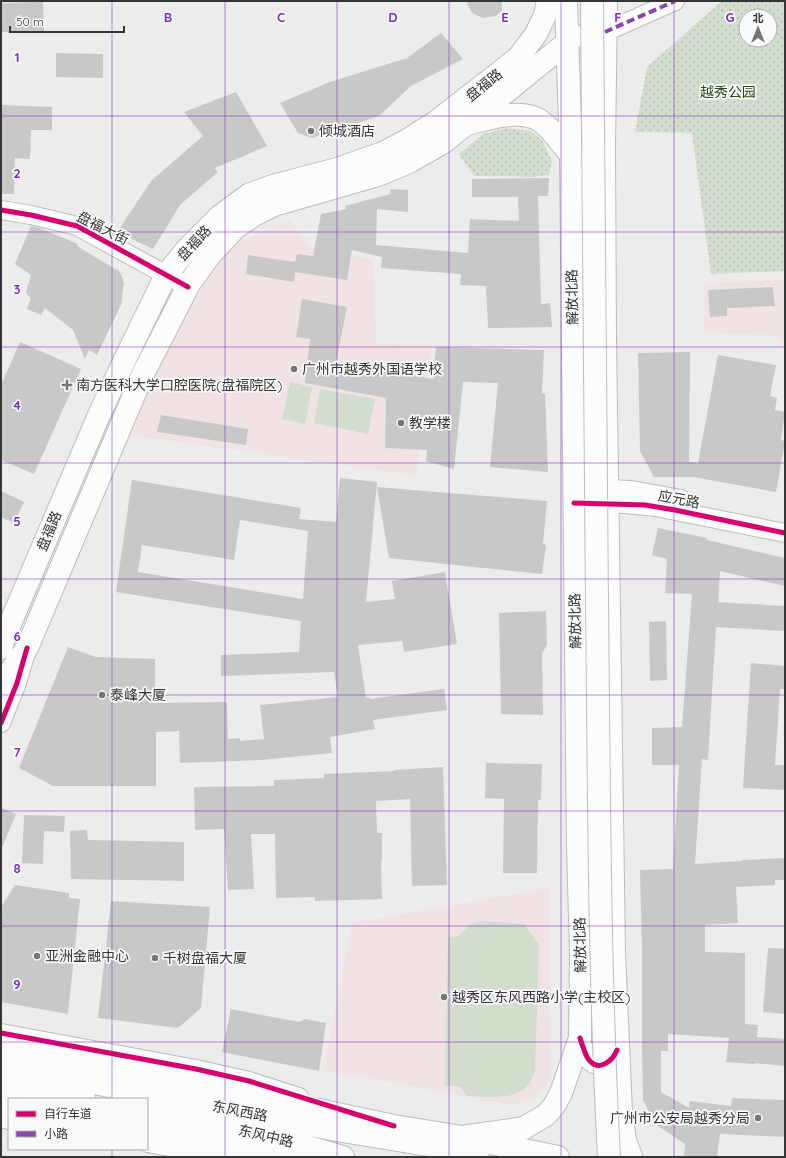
<svg xmlns="http://www.w3.org/2000/svg" width="786" height="1158" font-family="Quicksand,'Noto Sans SC',sans-serif">
<style>
.education{fill:#f1e2e4}
.grass{fill:url(#grass-dots);fill-rule:evenodd}
.pitch{fill:#d2ddcd}
.building{fill:#c9c8c8;fill-rule:evenodd}
.lines{fill:none;stroke-linecap:round;stroke-linejoin:round}
.minor-casing{stroke:#bcbcbd;stroke-width:20}
.major-casing{stroke:#bcbcbd;stroke-width:24}
.highway-casing{stroke:#bcbcbd;stroke-width:24}
.minor{stroke:#fcfcfc;stroke-width:18}
.major{stroke:#fcfcfc;stroke-width:22}
.highway{stroke:#fcfcfc;stroke-width:22}
.major-bridge-casing{stroke:#bcbcbd;stroke-width:24;stroke-linecap:butt}
.major-bridge{stroke:#fcfcfc;stroke-width:22}
.quiet{stroke:#8e44ad;stroke-width:4;stroke-dasharray:8 4;stroke-linecap:butt}
.cycleway-casing{stroke:#f8f9fb;stroke-width:8}
.cycleway{stroke:#d6006c;stroke-width:5}
.grid{fill:none;stroke:#7b2cbf;stroke-width:1;stroke-opacity:0.55}
.poi-dot{fill:#747576;stroke:#f8f9fb;stroke-width:1.5}
.labels{text-anchor:middle;stroke-width:3.5;stroke-linejoin:round;paint-order:stroke}
.street-label{font-size:14px;fill:#343536;stroke:#f8f9fb}
.park-label{font-size:14px;fill:#25500b;stroke:#f8f9fb}
.poi-label{font-size:14px;fill:#343536;stroke:#f8f9fb;text-anchor:start}
.grid-label{font-size:13px;text-anchor:middle;font-weight:bold;fill:#7b2cbf;stroke:#f8f9fb;stroke-width:3.5;stroke-linejoin:round;paint-order:stroke}
</style>
<defs>
<pattern id="grass-dots" width="8" height="8" patternUnits="userSpaceOnUse"><rect width="8" height="8" fill="#d2ddcd"/><path d="M2 2h.1M6 6h.1" fill="none" stroke="#b5beb1" stroke-width="1.8" stroke-linecap="round"/></pattern>
</defs>
<rect width="100%" height="100%" fill="#ececed"/>
<!-- education -->
<path class="education" d="M290 220 312 247 373 260 376 344 432 345 416 475 127 435 145 393 222 251Z
M785 280V347L775 335 705 333 703 283Z
M549 888 550 1078 539 1096 513 1105 324 1070 352 923Z"/>
<!-- grass -->
<path class="grass" d="M722 1H785V271L711 274 692 133 635 132 647 67ZM746 16H770V40H746Z
M507 128 530 131 542 140 552 161 549 175 533 177 474 176 459 154 483 134Z"/>
<!-- pitch -->
<path class="pitch" d="M290 382 312 387 305 424 282 419Z
M320 389 375 399 368 434 314 423Z
M484 921 524 924 539 945 535 1072C532 1078 529 1086 523 1090 508 1100 484 1097 467 1096L460 1087 445 1085 448 937 458 936 471 924Z"/>
<!-- building -->
<path class="building" d="M466 1H502V10L496 16 483 18 472 13Z
M43 2 44 31 1 32V3Z
M441 33 463 59 411 86 379 116 312 138 298 133 280 103 330 82 407 58Z
M56 53 103 54V78L56 77Z
M236 92 267 146 215 168 218 172 180 205 153 249 117 232 152 180 203 136 184 112Z
M1 105 52 107V130H31L30 159 15 158 14 194H1Z
M549 178 548 196H538L541 304 550 303 552 327 488 328 486 286 460 285 461 274 381 268 382 257 352 250 347 280 295 272 294 282 246 274 248 255 295 262 297 254 313 256 321 214 346 209 345 206 390 194 391 189 408 190V212L377 209 376 245 468 253 470 219 519 221 518 197H472V179Z
M31 226 39 228 78 244 77 246 120 272 124 283 121 305 97 355 89 350 85 359 73 330 45 308 41 315 27 309 31 298 26 293 31 275 15 264Z
M773 287 775 306 727 308V316L710 317 708 290Z
M302 299 347 307 336 362 433 379 436 347 544 350 542 393 545 394 548 472 490 467 498 383 463 382 454 469 426 461 427 450 385 448 386 398 305 383 310 339 296 337Z
M20 342 81 369 34 474 1 460V385Z
M690 352 689 462 698 463 718 355 776 365 770 396 777 398 775 410 785 412 781 440 785 441V442L776 492 693 477H654L640 451 638 353Z
M161 415 248 429 246 445 157 432Z
M340 478 377 482 366 602 395 599 392 581 445 572 457 644 404 652 402 641 358 645 366 698 369 697 370 699 444 689 447 710 373 720 375 729 330 737 332 753 261 760 180 763 179 731 156 732V786H53L19 768 68 647 96 657 155 659V703L227 702 228 739 240 738V741L264 739 260 705 338 697 334 672 221 676V655L299 652 301 621 116 592 132 480 301 508 299 519 336 522ZM240 520 308 531 303 599 138 572 142 545 234 560Z
M377 487 547 501 543 544 546 545 542 574 389 558Z
M1 491 24 502 14 523 1 517Z
M658 528 707 538V540L785 558V586L720 571 718 602 785 606V631L716 627 708 760 702 759 695 864 742 861V860L785 858V880H775V885L736 887 738 923 705 925V952L745 953V1024L758 1025 757 1037 785 1039V1066L755 1063V1064L726 1062 729 1038 668 1034V1051H661V1092L689 1108 690 1101 731 1106 732 1098 785 1100V1137L720 1134 717 1157H684L685 1144 655 1124 643 1100 642 1051V949L640 870 673 869 679 765H652V728L682 727 692 594 665 593 667 559 652 555Z
M546 611 547 645 542 653 543 715 501 714 499 613Z
M666 621 667 680 650 681 649 622Z
M751 663 785 666V689H780L775 765H785V790L743 788Z
M486 763 542 764 541 800H538L537 873H503L504 799 485 798Z
M443 767 447 885 412 886 410 799 376 801 377 833H382V861H381L382 899 315 901V897L276 898 275 834H251L254 889 228 890 224 829 195 830 194 787 274 786V780L324 778V774L394 771V770Z
M1 808 16 814 1 850Z
M24 815 65 816 64 832 44 831 43 864 22 863Z
M87 830 88 840 184 842V881L71 879 70 831Z
M15 885 69 893V898L80 899 68 1014 1 1002V907Z
M111 901 210 907 201 1008 178 1028 98 1018Z
M768 948 785 949V1014L763 1012Z
M231 1009 299 1022 305 1019 326 1023 319 1071 222 1052Z"/>
<g class="lines">
<defs>
<path id="minor" d="M605 32 675 1
M1 210 31 215 77 226 188 287
M607 489 631 490 681 499
M594 503 626 504 656 507 785 533
M1 723 17 683 25 656
M1 1033 196 1069 249 1081 299 1097
M580 1038C583 1045 585 1053 588 1059 594 1070 611 1064 615 1055
M1 1118 9 1120
M147 1143 188 1150 245 1156"/>
<path id="major" d="M606 1 604 146 605 339 614 952 621 1112 625 1140 631 1157
M471 123C490 118 521 109 539 120 552 128 561 144 571 155
M1 648 4 638 99 415 127 355 166 275 188 248 220 216 250 194 273 186 337 169 383 153 406 141 436 122 518 58 536 34 545 15 548 1
M1 685 27 648 142 376 189 284 209 256 236 227 254 215 274 205 378 175 409 162 444 142 575 36
M1 1047 196 1084 394 1126 462 1137 558 1157
M1 1102 9 1103
M147 1129 185 1137 315 1157
M434 1146 462 1137 524 1128 546 1115 554 1106 561 1093 580 1038 581 952 578 848 571 155 566 1"/>
<path id="highway" d="M1 1065 336 1130 434 1146 478 1157
M1 1083 84 1099
M147 1111 280 1139 343 1157"/>
</defs>
<!-- minor casing -->
<use href="#minor" class="minor-casing"/>
<!-- major casing -->
<use href="#major" class="major-casing"/>
<!-- highway casing -->
<use href="#highway" class="highway-casing"/>
<!-- minor -->
<use href="#minor" class="minor"/>
<!-- major -->
<use href="#major" class="major"/>
<!-- highway -->
<use href="#highway" class="highway"/>
<defs>
<path id="major-bridge" d="M592 1C592 201 594 400 597 599 599 785 599 971 609 1157"/>
</defs>
<!-- major-bridge casing -->
<use href="#major-bridge" class="major-bridge-casing"/>
<!-- major-bridge -->
<use href="#major-bridge" class="major-bridge"/>
<!-- quiet -->
<path class="quiet" d="M605 32 675 1"/>
<defs>
<path id="cycleway" d="M1 210 31 215 77 226 188 287
M574 503 645 505 675 510 785 533
M1 723 17 683 27 648
M1 1033 196 1069 249 1081 394 1126
M580 1038C582 1044 586 1058 590 1061 600 1072 613 1060 617 1050"/>
</defs>
<!-- cycleway casing -->
<use href="#cycleway" class="cycleway-casing"/>
<!-- cycleway -->
<use href="#cycleway" class="cycleway"/>
</g>
<!-- grid -->
<path class="grid" d="M112 1V1099M225 1V1157M337 1V1157M449 1V1157M561 1V1157M674 1V1157M1 116H785M1 232H785M1 347H785M1 463H785M1 579H785M1 695H785M1 811H785M1 926H785M1 1042H785M112 1149V1157"/>
<!-- markers -->
<g class="poi-dot">
<circle cx="311" cy="131" r="4"/>
<circle cx="294" cy="369" r="4"/>
<path d="M65 379h4v4h4v4h-4v4h-4v-4h-4v-4h4z"/>
<circle cx="401" cy="423" r="4"/>
<circle cx="102" cy="695" r="4"/>
<circle cx="37" cy="956" r="4"/>
<circle cx="155" cy="958" r="4"/>
<circle cx="444" cy="997" r="4"/>
<circle cx="758" cy="1118" r="4"/>
</g>
<g class="labels">
<!-- street labels -->
<g class="street-label">
<text transform="translate(484 85) rotate(-39)" y="5">盘福路</text>
<text transform="translate(103 228) rotate(27)" y="5">盘福大街</text>
<text transform="translate(194 243) rotate(-47)" y="5">盘福路</text>
<text transform="translate(572 297) rotate(-91)" y="5">解放北路</text>
<text transform="translate(679 499) rotate(11)" y="5">应元路</text>
<text transform="translate(49 531) rotate(-67)" y="5">盘福路</text>
<text transform="translate(575 621) rotate(-91)" y="5">解放北路</text>
<text transform="translate(580 945) rotate(-91)" y="5">解放北路</text>
<text transform="translate(240 1111) rotate(11)" y="5">东风西路</text>
<text transform="translate(266 1136) rotate(13)" y="5">东风中路</text>
</g>
<!-- park labels -->
<g class="park-label">
<text x="728" y="97">越秀公园</text>
</g>
<!-- poi labels -->
<g class="poi-label">
<text x="319" y="136">倾城酒店</text>
<text x="302" y="374">广州市越秀外国语学校</text>
<text x="76" y="390">南方医科大学口腔医院(盘福院区)</text>
<text x="409" y="428">教学楼</text>
<text x="110" y="700">泰峰大厦</text>
<text x="45" y="961">亚洲金融中心</text>
<text x="163" y="963">千树盘福大厦</text>
<text x="452" y="1002">越秀区东风西路小学(主校区)</text>
<text x="750" y="1123" text-anchor="end">广州市公安局越秀分局</text>
</g>
</g>
<g class="grid-label">
<text x="168" y="22">B</text>
<text x="281" y="22">C</text>
<text x="393" y="22">D</text>
<text x="505" y="22">E</text>
<text x="618" y="22">F</text>
<text x="730" y="22">G</text>
<text x="17" y="62">1</text>
<text x="17" y="178">2</text>
<text x="17" y="294">3</text>
<text x="17" y="410">4</text>
<text x="17" y="526">5</text>
<text x="17" y="641">6</text>
<text x="17" y="757">7</text>
<text x="17" y="873">8</text>
<text x="17" y="989">9</text>
</g>
<!-- border -->
<rect width="786" height="1158" fill="none" stroke="#343536" stroke-width="4"/>
<!-- legend -->
<rect x="8" y="1098" width="140" height="52" fill="#f8f9fb" stroke="#aaabac"/>
<rect x="16" y="1111" width="20" height="6" fill="#d6006c" stroke="#aaabac"/>
<text x="44" y="1118" font-size="12" fill="#343536">自行车道</text>
<rect x="16" y="1131" width="20" height="6" fill="#8e44ad" stroke="#aaabac"/>
<text x="44" y="1138" font-size="12" fill="#343536">小路</text>
<!-- north arrow -->
<g transform="translate(758 28)"><circle r="19" fill="#f8f9fb" stroke="#aaabac"/>
<path d="M0-3L7 15L0 10L-7 15Z" fill="#747576"/>
<text y="-6" font-size="11" font-weight="bold" text-anchor="middle" fill="#343536">北</text>
</g>
<!-- scale -->
<path d="M10 26v6h114v-6" fill="none" stroke="#343536" stroke-width="2"/>
<text x="16" y="26" font-size="12" fill="#343536" stroke="#f8f9fb" stroke-width="3" paint-order="stroke">50 m</text>
</svg>
